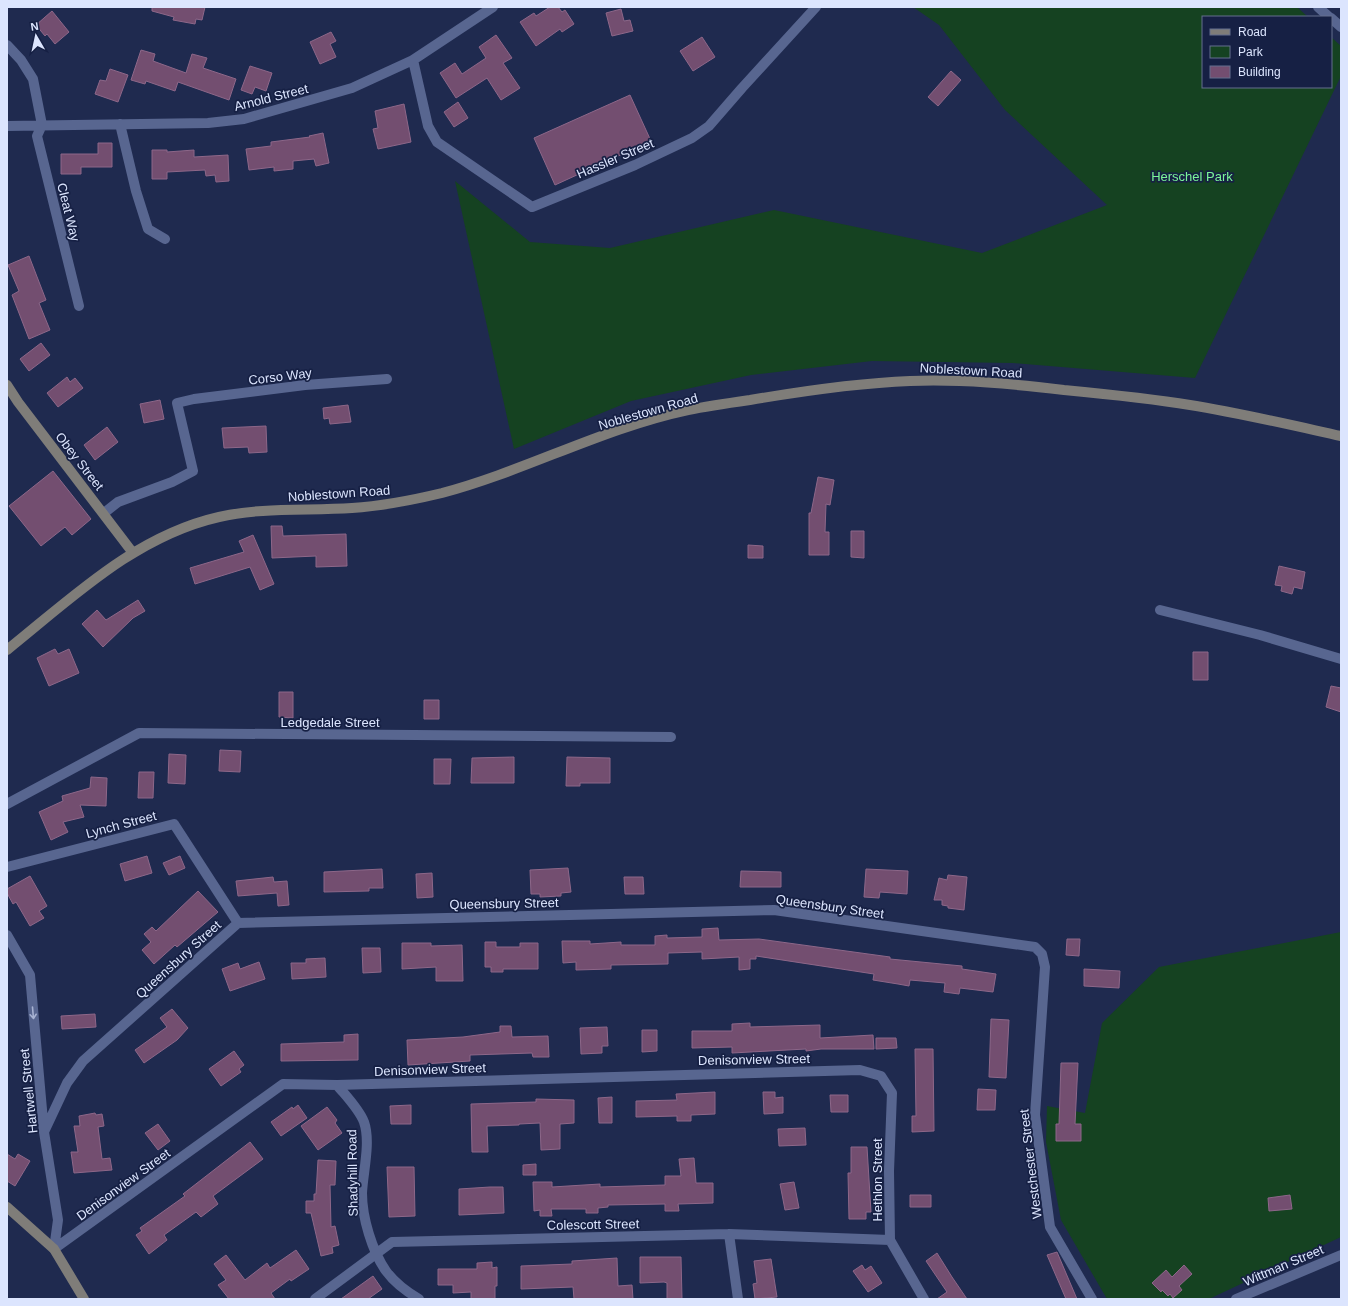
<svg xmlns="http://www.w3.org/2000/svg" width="1348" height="1306" font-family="Helvetica,sans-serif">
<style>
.green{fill:#154221}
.building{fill:#734e70;stroke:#8d6789}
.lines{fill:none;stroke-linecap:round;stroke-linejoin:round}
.street{stroke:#586690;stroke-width:10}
.secondary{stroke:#7f7d79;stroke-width:10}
.oneway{stroke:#a7b2d2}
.labels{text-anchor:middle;stroke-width:3.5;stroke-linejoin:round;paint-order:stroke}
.street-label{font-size:13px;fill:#dce5fe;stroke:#162044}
.park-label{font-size:13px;fill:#7bf598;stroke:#162044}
</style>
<rect width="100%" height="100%" fill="#1f2a4f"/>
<!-- green -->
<path class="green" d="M913 7H1297L1308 17H1203V87H1331V37L1341 46V76L1195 378 1013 363 872 361 751 375 631 401 514 449 455 181 530 242 610 248 774 210 982 253 1107 205 1005 110 939 25Z
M1341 932V1237L1209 1299H1107L1061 1220 1046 1142 1047 1106 1085 1113 1102 1023 1159 967Z"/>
<!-- building -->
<path class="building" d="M152 7H205L202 20 196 19 195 24 173 20 174 17 152 11Z
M550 7H558L562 12 565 10 574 24 562 32 560 29 536 46 520 22 534 13 536 16Z
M621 9 624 21 630 20 633 31 612 36 606 13Z
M52 11 69 32 55 44 47 34 45 36 36 25Z
M331 32 336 41 330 44 336 57 320 64 310 42Z
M496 35 512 58 503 63 520 88 501 100 487 78 456 98 440 73 455 63 462 74 486 58 479 47Z
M702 37 715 57 693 71 680 51Z
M141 50 155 54 153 61 186 73 192 54 207 58 203 68 236 79 229 100 178 82 175 91 146 81 145 84 131 80Z
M250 66 272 73 266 91 255 87 252 94 241 90Z
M110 69 128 75 118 102 95 94 100 80 106 81Z
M951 71 961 80 938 106 928 97Z
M630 95 651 141 555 185 534 138Z
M458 102 468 118 454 127 444 112Z
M404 104 411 142 378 149 373 129 378 128 375 111Z
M323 133 329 163 316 166 314 159 293 161V169L274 171V167L249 170 246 149 271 146V142L310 137 309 136Z
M98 143H112V167H81V174H61V154H98Z
M152 150H167V152L194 150V157L228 155 229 181 216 182 215 175 206 176 205 170 167 172V179H152Z
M29 256 46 300 39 303 50 330 29 339 12 295 19 291 8 265Z
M41 343 50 355 29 371 20 359Z
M67 377 70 382 75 378 83 388 58 407 47 393Z
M160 400 164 419 144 423 140 404Z
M348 405 351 422 330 424 329 418 324 419 323 408Z
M266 426 267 452 249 453 248 447 224 448 222 428Z
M107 427 118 442 95 460 84 445Z
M53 471 91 519 72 535 65 527 41 546 9 506Z
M818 477 834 480 830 505 826 504 825 532H829V555H809V513H811Z
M271 526H282L283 536 346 534 347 566 316 567V556L272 558Z
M851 531H864V558L851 557Z
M253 535 274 584 260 590 250 567 195 584 190 568 244 552 239 541Z
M748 545 763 546V558H748Z
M1279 566 1305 572 1302 589 1294 587 1292 594 1281 591 1282 586 1275 585Z
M138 600 145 611 133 618 103 647 82 624 97 610 106 620Z
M55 649 58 654 69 649 79 673 49 686 37 658Z
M1193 652H1208V680H1193Z
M1331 686 1341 688V712L1326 707Z
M279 692H293V718L279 717Z
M424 700H439V719H424Z
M220 750 241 751 240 772 219 771Z
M169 754 186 755 185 784 168 783Z
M514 757V783H471L472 758Z
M567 757 610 758V783H580V786H566Z
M434 759H451L450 784H434Z
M139 772H154L153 798H138Z
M91 777 107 778 106 806 80 805 84 817 63 822 68 832 51 840 39 812 63 801 62 796 90 788Z
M147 856 152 873 125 881 120 864Z
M180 856 185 868 169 875 163 863Z
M568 868 571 892 561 893V896L540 897V894H531L530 870Z
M382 869 383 888H369V891L324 892V872Z
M866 869 908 871 907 894 880 892 879 898 864 897Z
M741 871 781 872V887H740Z
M432 873 433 897 417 898 416 874Z
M948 875 967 877 964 910 948 908V906L942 905V900H934L939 878 947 880Z
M30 876 47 906 39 911 44 918 30 926 16 902 13 904 7 893V889Z
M273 877 274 882 287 881 289 905 278 906 277 893 238 896 236 881Z
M624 877H643L644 894H625Z
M198 891 218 912 177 947 175 945 154 964 142 950 151 942 144 934 152 927 156 931Z
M718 928 719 940 759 939 890 957V959L962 966V969L996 974 993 992 960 988 959 994 944 992 945 983 910 980 909 986 898 984 873 980 874 974 756 956V959H750V969L739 970V957L702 959V952L668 953V964L611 965V969L576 970V962L563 963 562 941H590V944L621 942V945H655V936L667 935V938L702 937V929Z
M1067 939H1080L1079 956 1066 955Z
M485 942H496V947H520V943H538V969H503V972H491V967H485Z
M402 943H431V946L462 945 463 981H436V967L402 969Z
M362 948H380L381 972 363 973Z
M325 958 326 977 292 979 291 963H306V959Z
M259 962 265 979 230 991 222 969 238 963 240 969Z
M1084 969 1120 971 1119 988 1084 986Z
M172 1009 188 1028 177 1040 144 1063 135 1050 167 1027 160 1018Z
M95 1014 96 1027 62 1029 61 1016Z
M991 1019 1009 1020 1006 1078 989 1077Z
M750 1023V1027L820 1025V1038L873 1035 874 1049H821L806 1051V1049L732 1053V1047L692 1048V1031H732V1024Z
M500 1026H511L512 1037 548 1036 549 1057H533L532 1053 470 1055V1061L408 1065 407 1040 463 1037 500 1032Z
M607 1027 608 1046H602V1053L581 1054 580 1028Z
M642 1030H657V1051L642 1052Z
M358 1034V1060L281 1061V1044L344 1042V1035Z
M876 1038H896L897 1048 876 1049Z
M915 1049H933L934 1131 912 1132V1116H916Z
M234 1051 244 1065 239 1069 241 1072 221 1086 209 1069Z
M1061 1063H1078L1075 1124H1081V1141H1056V1124H1059Z
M978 1089 996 1090 995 1110H977Z
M715 1092V1114L691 1115V1121H677V1116L636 1117V1101L677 1100 676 1094Z
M763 1092H775V1098L783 1097V1113L764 1114Z
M830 1095H848V1112H831Z
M612 1097V1123H599L598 1098Z
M536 1099 574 1100V1123L560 1124V1149L541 1150 540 1123 519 1124V1125L487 1126 488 1152H472L471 1104 536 1102Z
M298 1105 307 1118 281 1136 271 1122 292 1107 293 1109Z
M411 1105V1124H391L390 1106Z
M327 1107 337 1120 335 1123 342 1133 318 1150 301 1126Z
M95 1113 96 1115 102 1114 104 1126 98 1127 102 1159 110 1158 112 1170 74 1173 71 1152H78L74 1126H80L79 1116Z
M158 1124 170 1141 158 1150 145 1133Z
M805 1128 806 1145 779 1146 778 1129Z
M250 1142 263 1159 213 1196 218 1204 201 1217 196 1212 164 1235 167 1240 149 1254 136 1235 142 1231 140 1228 185 1196 183 1194Z
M851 1147H867L871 1212H866V1219H849L848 1173H851Z
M7 1154 15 1159 18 1154 30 1161 15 1186 7 1181Z
M694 1158 696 1183H713V1203L678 1204 679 1211H665V1204L608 1205V1207L598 1208V1213H586V1209H551L552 1216H540V1210L534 1211 533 1182H552V1187L600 1184V1187L665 1185V1176H681L679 1159Z
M318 1160 336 1161 335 1185H330L331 1227 335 1226 339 1245 332 1247 333 1253 321 1256 311 1213H306V1201H314V1194H316Z
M536 1164V1175H523V1165Z
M387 1167H414L415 1216 389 1217Z
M794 1182 799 1208 785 1210 780 1184Z
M490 1187H503L504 1213 459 1215V1189Z
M910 1195H931V1207H910Z
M1290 1195 1292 1209 1269 1211 1268 1198Z
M296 1250 309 1269 291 1281 290 1279 271 1293 275 1299H229L218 1285 226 1280 214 1264 226 1255 245 1280 267 1263 270 1268Z
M1057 1252 1077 1299H1066L1047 1255Z
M937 1253 952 1277 967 1299H937L947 1292 926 1261Z
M640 1257H681L682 1299H667V1283L664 1282 640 1283Z
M617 1258 618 1286 632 1285 633 1299H574L573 1287 521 1289V1266L572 1264V1261Z
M771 1259 777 1297 755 1299 753 1284 757 1283 754 1261Z
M492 1262V1268L497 1267V1286H495V1299H471V1292L453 1293V1285H438V1269H477V1263Z
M862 1265 865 1270 871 1266 882 1283 868 1292 853 1271Z
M1184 1265 1192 1274 1179 1286 1182 1290 1173 1298 1170 1294 1168 1296 1162 1290 1161 1292 1152 1283 1166 1270 1172 1277Z
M373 1276 382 1289 368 1299H341Z"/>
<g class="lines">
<!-- street -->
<path class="street" d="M1318 7 1329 17
M1331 18 1341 27
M7 45 21 60 33 79 42 125 37 136 79 306
M413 60 428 126 437 142 532 207 635 165 692 138 709 126 742 88 816 7
M120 124 136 191 148 229 165 239
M7 126 208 123 244 119 352 88 413 60 493 7
M104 513 118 502 172 482 193 471 177 403 194 399 305 385 387 379
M1160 610 1260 635 1341 659
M7 804 139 733 671 737
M7 867 174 824 238 923
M7 935 30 975 44 1132 58 1220 54 1249
M337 1085C346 1096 359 1109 364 1122 371 1142 363 1172 362 1193 362 1217 372 1251 386 1271 394 1282 407 1292 419 1299
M44 1132 67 1083 83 1061 238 923 774 910 1035 947 1042 954 1045 967 1035 1115 1050 1227 1092 1299
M729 1234 738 1299
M54 1249 283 1084 337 1085 860 1070 881 1076 892 1093 889 1171 890 1240 924 1299
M315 1299 392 1242 729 1234 890 1240
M1236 1299 1341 1255"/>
<!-- secondary -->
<path class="secondary" d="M7 385 18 402 133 553
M7 650C72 598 135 536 219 517 262 507 308 511 352 508 382 506 413 500 442 493 525 471 603 428 688 410 708 406 729 403 750 400 803 391 857 383 910 381 962 379 1013 384 1064 390 1106 394 1148 398 1190 405 1240 413 1291 425 1341 436
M7 1207 54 1249 84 1299"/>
</g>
<!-- one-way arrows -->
<defs><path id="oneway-shaft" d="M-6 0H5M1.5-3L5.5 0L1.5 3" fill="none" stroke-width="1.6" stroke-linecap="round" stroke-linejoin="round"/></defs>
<use class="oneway" href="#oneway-shaft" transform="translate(33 1013) rotate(85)"/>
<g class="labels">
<!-- street labels -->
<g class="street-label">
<text transform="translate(271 97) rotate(-14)" y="5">Arnold Street</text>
<text transform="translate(615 158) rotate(-23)" y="5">Hassler Street</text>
<text transform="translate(69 212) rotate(76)" y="5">Cleat Way</text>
<text transform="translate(971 370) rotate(3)" y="5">Noblestown Road</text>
<text transform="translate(280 376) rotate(-7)" y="5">Corso Way</text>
<text transform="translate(648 411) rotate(-16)" y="5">Noblestown Road</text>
<text transform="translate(80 461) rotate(52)" y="5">Obey Street</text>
<text transform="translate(339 493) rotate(-4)" y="5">Noblestown Road</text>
<text x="330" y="727">Ledgedale Street</text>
<text transform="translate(121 824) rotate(-15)" y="5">Lynch Street</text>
<text transform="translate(504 903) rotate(-1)" y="5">Queensbury Street</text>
<text transform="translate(830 906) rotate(8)" y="5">Queensbury Street</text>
<text transform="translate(178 959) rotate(-42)" y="5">Queensbury Street</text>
<text transform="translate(754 1059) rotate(-1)" y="5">Denisonview Street</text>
<text transform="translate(430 1069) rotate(-2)" y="5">Denisonview Street</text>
<text transform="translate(28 1091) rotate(-96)" y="5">Hartwell Street</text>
<text transform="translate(1030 1164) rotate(-97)" y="5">Westchester Street</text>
<text transform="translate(352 1173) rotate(-91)" y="5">Shadyhill Road</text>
<text transform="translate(877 1180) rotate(-90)" y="5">Hethlon Street</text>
<text transform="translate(123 1184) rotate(-36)" y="5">Denisonview Street</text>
<text transform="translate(593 1224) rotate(-1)" y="5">Colescott Street</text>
<text transform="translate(1283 1265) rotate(-23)" y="5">Wittman Street</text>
</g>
<!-- park labels -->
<g class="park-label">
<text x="1192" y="181">Herschel Park</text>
</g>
</g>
<!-- border -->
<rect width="1348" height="1306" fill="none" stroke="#dce5fe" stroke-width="16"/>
<!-- legend -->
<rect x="1202" y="16" width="130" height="72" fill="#162044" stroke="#656f8e"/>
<rect x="1210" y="29" width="20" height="6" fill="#7f7d79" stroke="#656f8e"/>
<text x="1238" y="36" font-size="12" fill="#dce5fe">Road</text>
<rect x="1210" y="46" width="20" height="12" fill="#154221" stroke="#656f8e"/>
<text x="1238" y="56" font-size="12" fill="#dce5fe">Park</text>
<rect x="1210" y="66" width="20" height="12" fill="#734e70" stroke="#656f8e"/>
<text x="1238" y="76" font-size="12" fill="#dce5fe">Building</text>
<!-- north arrow -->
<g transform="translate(36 36) rotate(351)" stroke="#162044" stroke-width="3" paint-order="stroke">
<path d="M0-3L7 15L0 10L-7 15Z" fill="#dce5fe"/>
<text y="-6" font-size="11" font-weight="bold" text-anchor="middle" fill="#dce5fe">N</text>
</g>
</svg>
